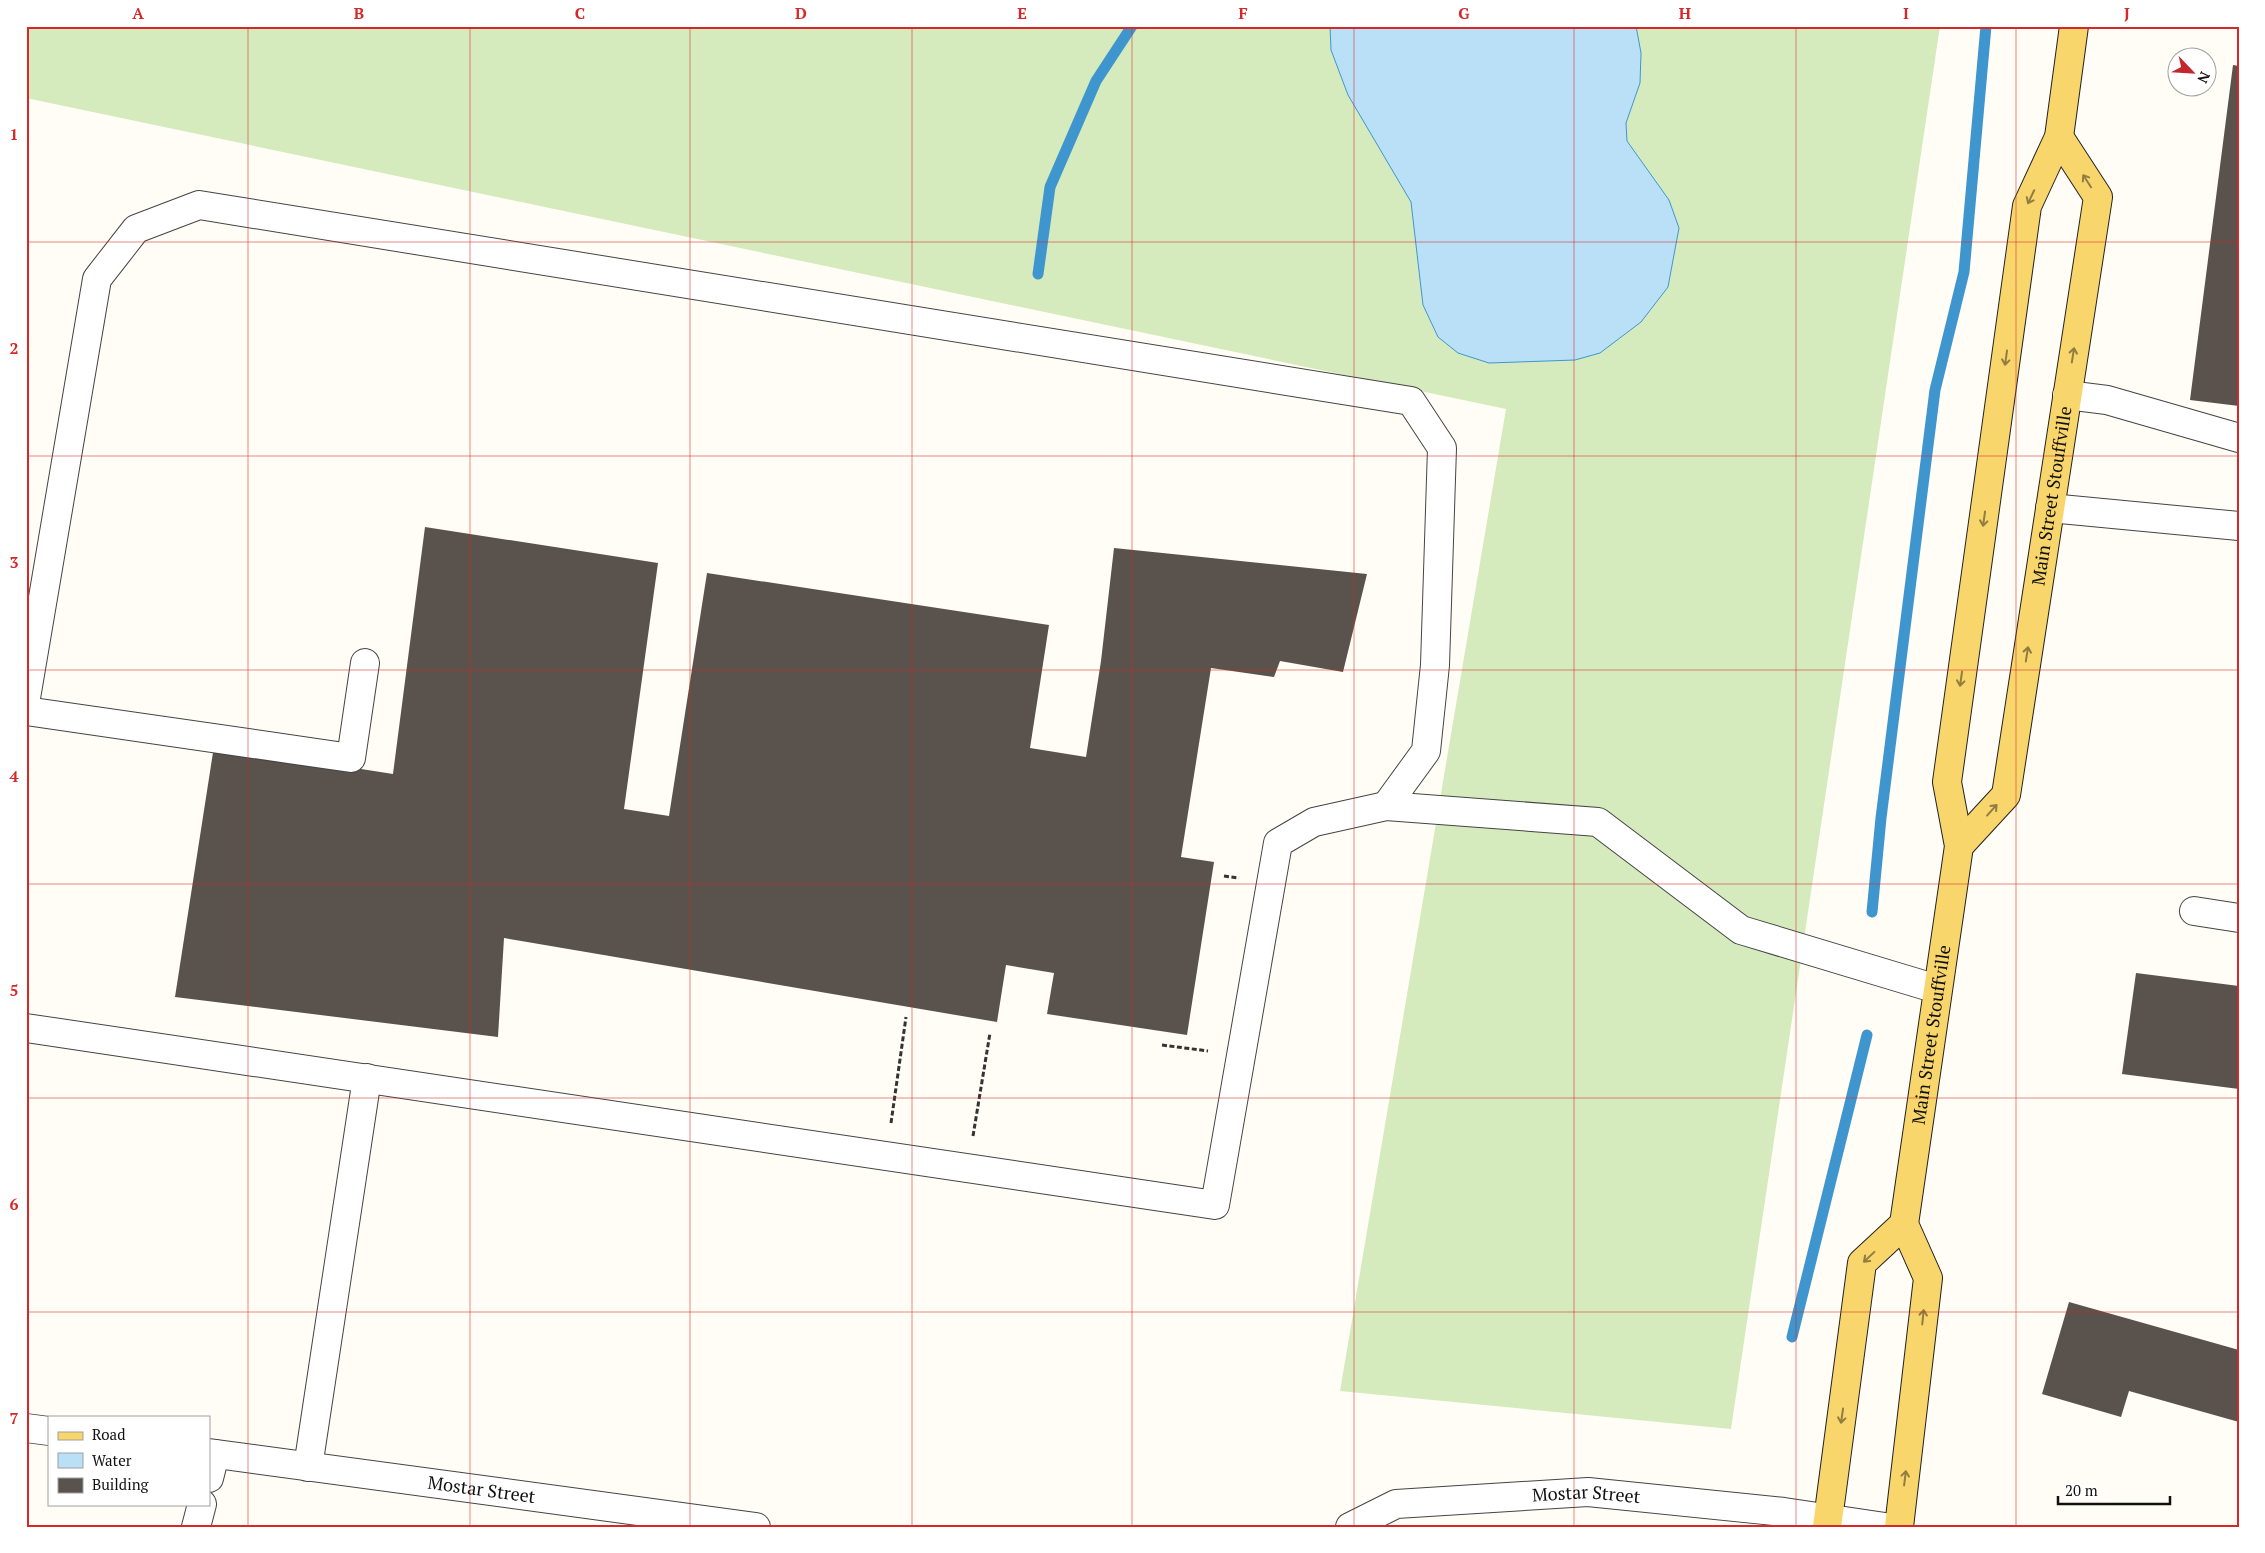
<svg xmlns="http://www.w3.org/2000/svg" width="2265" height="1553" font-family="'PT Serif',serif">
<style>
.grass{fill:#d5ebbd}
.water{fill:#b9e0f7;stroke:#3f96cf}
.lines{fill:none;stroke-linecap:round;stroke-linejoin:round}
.stream{stroke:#3f96cf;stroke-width:11}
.building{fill:#5a524d}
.minor-casing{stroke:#444;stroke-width:30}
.major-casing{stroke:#222;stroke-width:30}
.path{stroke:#333;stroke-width:3;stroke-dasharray:5 2.5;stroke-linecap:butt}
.minor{stroke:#fff;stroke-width:28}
.major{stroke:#f9d66b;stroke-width:28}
.oneway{stroke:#917d42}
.grid{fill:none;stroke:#d62828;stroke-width:1;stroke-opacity:0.55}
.labels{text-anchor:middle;stroke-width:5;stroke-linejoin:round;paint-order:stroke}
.street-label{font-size:18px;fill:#111;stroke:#fff}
.neatline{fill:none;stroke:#d62828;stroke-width:2}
.grid-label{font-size:16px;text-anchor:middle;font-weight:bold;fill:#d62828}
</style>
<rect width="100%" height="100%" fill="#fffdf5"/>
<!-- grass -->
<path class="grass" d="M26 26H1940L1731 1429 1340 1391 1506 409 26 98Z"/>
<!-- water -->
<path class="water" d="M1330 26H1636L1641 53 1640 83 1626 123 1627 141 1669 200 1679 228 1668 287 1641 322 1600 353 1575 360 1489 363 1458 353 1438 337 1423 305 1411 202 1348 95 1331 50Z"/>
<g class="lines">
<!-- stream -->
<path class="stream" d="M1038 274 1050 187 1096 81 1132 26
M1872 912 1881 818 1935 390 1964 272 1986 26
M1792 1337 1867 1035"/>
</g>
<!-- building -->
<path class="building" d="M2233 65 2239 66V406L2190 400Z
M425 527 658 563 624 809 669 816 707 573 1049 625 1030 748 1086 757 1101 661 1114 548 1367 574 1343 672 1280 661 1274 677 1211 668 1181 857 1214 862 1187 1035 1047 1014 1054 973 1006 965 997 1022 504 938 498 1037 175 997 214 746 393 774Z
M2136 973 2239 986V1089L2122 1074Z
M2069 1302 2239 1350V1422L2129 1391 2121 1417 2042 1394Z"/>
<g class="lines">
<defs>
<g id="minor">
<path d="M2067 395 2107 400 2239 438"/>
<path d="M2050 508 2239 526"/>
<path d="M26 698 97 279 136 229 199 205 1411 401 1442 448 1435 665 1426 751 1386 806"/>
<path d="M26 711 351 758 365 663"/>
<path d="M2194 911 2239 918"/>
<path d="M26 1028 1215 1205 1278 843 1314 822 1386 806 1598 822 1741 930 1937 989"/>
<path d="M26 1428 49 1431"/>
<path id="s1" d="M209 1453 756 1527"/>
<path d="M308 1467 367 1078"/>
<path d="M209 1478 215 1454"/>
<path d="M196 1527 202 1504"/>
<path id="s2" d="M1350 1527 1396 1504 1588 1492 1784 1512 1885 1527"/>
</g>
<g id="major">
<path id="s3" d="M1959 846 2006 795 2098 197 2059 137"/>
<path d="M1827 1527 1862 1263 1904 1224"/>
<path id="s4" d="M1899 1527 1928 1278 1904 1224 1959 846 1947 782 2027 206 2059 137 2074 26"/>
</g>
</defs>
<!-- minor casing -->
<use href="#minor" class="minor-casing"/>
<!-- major casing -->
<use href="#major" class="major-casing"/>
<!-- path -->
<path class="path" d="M1224 876 1239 878
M1162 1045 1208 1051
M891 1123 906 1017
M973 1136 990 1033"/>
<!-- minor -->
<use href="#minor" class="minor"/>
<!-- major -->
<use href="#major" class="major"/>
</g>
<!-- one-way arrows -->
<defs><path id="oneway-shaft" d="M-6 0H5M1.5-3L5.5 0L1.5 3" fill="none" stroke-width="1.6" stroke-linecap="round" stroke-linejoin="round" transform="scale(1.25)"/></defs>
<g class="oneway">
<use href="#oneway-shaft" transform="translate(2087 181) rotate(-123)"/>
<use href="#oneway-shaft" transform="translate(2031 197) rotate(115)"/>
<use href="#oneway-shaft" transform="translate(2073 355) rotate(-81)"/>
<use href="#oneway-shaft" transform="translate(2006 358) rotate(98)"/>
<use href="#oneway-shaft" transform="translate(1984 519) rotate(98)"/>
<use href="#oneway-shaft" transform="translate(2027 654) rotate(-81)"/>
<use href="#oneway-shaft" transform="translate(1961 679) rotate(98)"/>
<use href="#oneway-shaft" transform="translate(1992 810) rotate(-48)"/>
<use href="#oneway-shaft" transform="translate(1869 1257) rotate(137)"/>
<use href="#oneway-shaft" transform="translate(1923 1317) rotate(-84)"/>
<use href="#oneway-shaft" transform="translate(1842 1416) rotate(98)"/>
<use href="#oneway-shaft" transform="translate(1905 1478) rotate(-83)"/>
</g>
<!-- grid -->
<path class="grid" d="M248 26V1527M470 26V1527M690 26V1527M912 26V1527M1132 26V1527M1354 26V1527M1574 26V1527M1796 26V1527M2016 26V1527M26 242H2239M26 456H2239M26 670H2239M26 884H2239M26 1098H2239M26 1312H2239"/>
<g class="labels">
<!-- street labels -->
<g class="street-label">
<text dy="6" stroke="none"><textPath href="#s3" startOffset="372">Main Street Stouffville</textPath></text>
<text dy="6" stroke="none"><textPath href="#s4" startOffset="501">Main Street Stouffville</textPath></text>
<text dy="6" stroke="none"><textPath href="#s1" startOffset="275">Mostar Street</textPath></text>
<text dy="6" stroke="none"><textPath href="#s2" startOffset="242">Mostar Street</textPath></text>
</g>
</g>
<!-- border -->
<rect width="2265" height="1553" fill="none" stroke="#ffffff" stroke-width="55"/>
<!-- legend -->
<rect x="48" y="1416" width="162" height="90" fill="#ffffff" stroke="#a0a0a0"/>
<rect x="58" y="1432" width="25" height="8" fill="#f9d66b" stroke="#a0a0a0"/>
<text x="92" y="1440" font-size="15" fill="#111111">Road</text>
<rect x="58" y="1453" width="25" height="15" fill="#b9e0f7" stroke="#a0a0a0"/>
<text x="92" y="1466" font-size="15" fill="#111111">Water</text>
<rect x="58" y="1478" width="25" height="15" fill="#5a524d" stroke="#a0a0a0"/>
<text x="92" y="1490" font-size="15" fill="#111111">Building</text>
<!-- north arrow -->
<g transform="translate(2192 72) rotate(115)"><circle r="24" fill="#ffffff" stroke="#a0a0a0"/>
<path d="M0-4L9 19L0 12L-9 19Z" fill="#c4262e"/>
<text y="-8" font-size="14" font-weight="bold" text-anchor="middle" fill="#111111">N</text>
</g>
<!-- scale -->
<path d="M2058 1496v8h112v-8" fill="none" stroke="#111111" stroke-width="2.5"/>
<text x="2065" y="1496" font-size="15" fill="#111111" stroke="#ffffff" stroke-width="4" paint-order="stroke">20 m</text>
<rect x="28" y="28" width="2210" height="1498" class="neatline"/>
<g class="grid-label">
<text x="138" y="19">A</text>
<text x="359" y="19">B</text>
<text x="580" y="19">C</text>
<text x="801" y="19">D</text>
<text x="1022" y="19">E</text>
<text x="1243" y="19">F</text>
<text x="1464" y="19">G</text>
<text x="1685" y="19">H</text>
<text x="1906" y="19">I</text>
<text x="2127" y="19">J</text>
<text x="14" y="140">1</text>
<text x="14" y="354">2</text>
<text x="14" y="568">3</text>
<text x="14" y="782">4</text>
<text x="14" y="996">5</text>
<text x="14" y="1210">6</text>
<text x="14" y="1424">7</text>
</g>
</svg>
